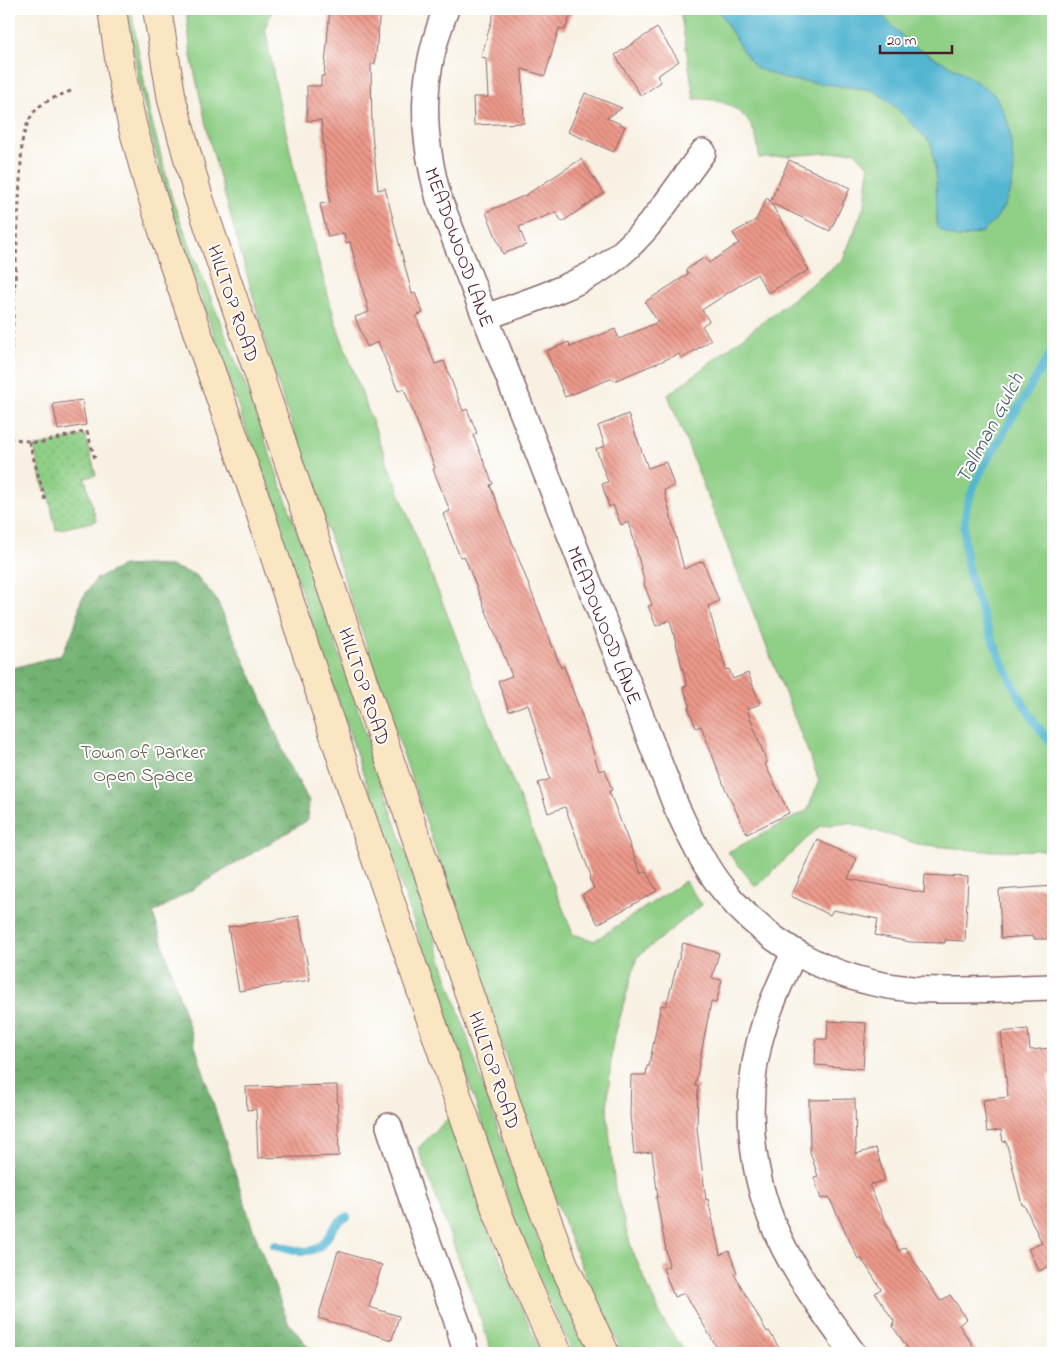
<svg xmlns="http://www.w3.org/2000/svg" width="1062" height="1362" font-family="'Indie Flower',sans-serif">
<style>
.green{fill:#8fcf86;stroke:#6c7758}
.forest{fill:url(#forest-crowns);stroke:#5e684f}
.park{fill:url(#park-dots);stroke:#6c7758}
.water{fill:#52b6d1;stroke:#4e6a7e}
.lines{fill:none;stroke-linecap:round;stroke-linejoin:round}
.stream{stroke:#52b6d1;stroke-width:8}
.building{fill:url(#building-back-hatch)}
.minor-casing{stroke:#87686b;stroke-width:28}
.secondary-casing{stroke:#87686b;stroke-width:30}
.path{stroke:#87686b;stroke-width:3;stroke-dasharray:4 4;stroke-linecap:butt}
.minor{stroke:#fff;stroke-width:25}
.secondary{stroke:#fbe6c4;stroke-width:28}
.labels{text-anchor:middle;stroke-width:4;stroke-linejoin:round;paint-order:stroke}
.street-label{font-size:20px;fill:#4a1f2b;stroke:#fff}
.park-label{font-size:20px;fill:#625d4b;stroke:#fff}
.water-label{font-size:21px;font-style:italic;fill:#4d5b6d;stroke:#fff}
</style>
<defs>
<pattern id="forest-crowns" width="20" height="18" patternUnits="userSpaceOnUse" patternTransform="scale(1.25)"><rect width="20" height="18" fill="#73b273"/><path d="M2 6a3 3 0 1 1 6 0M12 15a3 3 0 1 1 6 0" fill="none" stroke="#60905f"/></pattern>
<pattern id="park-dots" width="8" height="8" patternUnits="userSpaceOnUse" patternTransform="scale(1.25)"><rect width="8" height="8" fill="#8fcf86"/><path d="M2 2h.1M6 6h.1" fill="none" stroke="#7db174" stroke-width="1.8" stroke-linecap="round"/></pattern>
<pattern id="building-back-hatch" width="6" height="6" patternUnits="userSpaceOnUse" patternTransform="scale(1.25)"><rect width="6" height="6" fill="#ec998a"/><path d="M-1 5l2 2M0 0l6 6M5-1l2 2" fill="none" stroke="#c17c71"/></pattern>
</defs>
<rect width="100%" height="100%" fill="#fff"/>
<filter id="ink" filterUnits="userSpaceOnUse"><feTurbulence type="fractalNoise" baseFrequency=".02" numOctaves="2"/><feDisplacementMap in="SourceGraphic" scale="10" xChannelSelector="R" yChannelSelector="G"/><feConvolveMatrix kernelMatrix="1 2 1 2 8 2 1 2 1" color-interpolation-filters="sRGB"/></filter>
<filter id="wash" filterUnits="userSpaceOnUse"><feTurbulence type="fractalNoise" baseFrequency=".0096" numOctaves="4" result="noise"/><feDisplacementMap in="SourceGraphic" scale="20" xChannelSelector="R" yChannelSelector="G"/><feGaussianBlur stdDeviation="1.12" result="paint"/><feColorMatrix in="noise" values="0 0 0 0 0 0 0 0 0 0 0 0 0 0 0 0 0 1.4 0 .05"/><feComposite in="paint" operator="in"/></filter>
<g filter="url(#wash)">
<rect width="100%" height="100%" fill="#f8f1e3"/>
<!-- green -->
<path class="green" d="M127 9H131L149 110 173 202 249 395 311 570 504 1147 549 1269 590 1353H573L536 1273 517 1226 484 1128 172 212C152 145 136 78 127 9Z
M186 9H273L265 28 275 82 299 191 336 324 391 472 573 934 594 941 685 881 702 905 637 957 612 1046 607 1110 615 1189 632 1250 662 1319 686 1353H623L599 1307 571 1241 532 1134 274 372 210 142 191 56Z
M680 9H1053V850L982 851 918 844 850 823 820 826 756 887 728 852 808 810 819 780 668 395 843 260 865 204 869 167 854 151 759 158C758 119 733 97 694 99Z
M450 1117 487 1227 541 1353H491L483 1325 418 1148Z"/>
<!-- forest -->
<path class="forest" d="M147 565 170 566 196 575 216 599 259 693 288 762 309 801 308 820 153 913 252 1226 288 1322 313 1353H9V669L61 655 74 629 81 600 96 579 123 566Z"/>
<!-- park -->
<path class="park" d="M85 435 96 475 85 478 96 521 56 530 47 488H44L34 447Z"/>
<!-- water -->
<path class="water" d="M718 9H876L911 45 962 72 994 94 1003 110 1009 126 1014 170 1011 189 1003 208 995 220 983 232 959 238 947 234 937 227 936 173 931 143 890 102 873 90 785 79 756 68 742 50Z"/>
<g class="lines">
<!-- stream -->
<path class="stream" d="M1053 349C1036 377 1019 406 1003 434 988 459 969 487 965 517 960 560 977 602 993 641 1009 678 1026 715 1053 746
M274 1245C284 1246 294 1252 305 1251 331 1250 327 1224 347 1217"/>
</g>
<g id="blocks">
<!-- building -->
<path class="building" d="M330 9H380L375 64H371L372 134 378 190 385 188 412 294 415 293 423 313 416 316 435 364 444 361 463 411 467 409 477 433 473 435 493 484 490 485 561 668 564 666 582 716 599 771 605 769 612 790 609 791 641 874 646 871 657 891 598 924 582 895 594 888 589 878 591 876 565 807 548 813 538 783 550 779 528 704 509 711 498 681 512 676 464 556 460 557 443 514 450 511 433 469 435 468 404 389 398 391 378 342 367 347 355 317 369 312 350 242 346 243 344 233 328 237 320 204 330 202 321 120 307 121V86H321V76H324Z
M495 9H573L565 30 559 28 545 76 522 69 524 123 474 125 473 97H488L486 58 481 57Z
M657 28 679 61 657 76 661 82 641 96 615 55Z
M585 93 622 108 607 118 625 126 614 152 568 132Z
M581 159 604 193 562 222 556 212 519 227 526 245 503 254 486 212 526 195Z
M789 160 850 188 830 231 771 203 809 270 768 293 757 274 702 310 709 321 702 326 711 340 682 359 679 354 614 381 613 378 565 397 546 351 569 342 570 347 615 329 619 339 658 322 645 302 688 274 686 270 705 257 709 263 739 243 733 233 756 220 767 197 770 202Z
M82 400 86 425 58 430 53 404Z
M628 414 648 468 666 462 674 486 664 490 684 569 703 561 719 601 708 606 726 670 729 669 733 679 748 673 760 704 747 709 767 763 765 764 789 813 747 834 725 788 701 726 696 728 688 707 690 706 683 687 687 686 670 620 656 626 648 606 652 605 644 584 645 583 629 522 621 525 613 505 609 507 602 484 608 482 596 449 605 446 598 426Z
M818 840 857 859 848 879 924 893 925 875 968 877 965 941 945 940V943L910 942 875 935 878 919 833 910 830 915 791 896Z
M1053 886V939H1034V936L1001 938 999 890Z
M299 916 310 980 239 991 228 927Z
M683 943 719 953 712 978 722 980 716 1003 711 1002 695 1086H698L697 1129 706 1200 708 1199 720 1255 729 1251 737 1273 734 1274 767 1332 769 1331 782 1353H720L685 1293 674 1297 663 1268 669 1266 656 1197H658L652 1152 634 1154 630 1115 631 1075H646L647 1066H649L661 1005 666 1006Z
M828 1021 866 1023 863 1069 815 1065 816 1039H827Z
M1028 1029 1030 1050 1050 1048 1053 1075H1048L1053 1118V1266V1264L1039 1271 1028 1249 1042 1243 1024 1205H1022L1006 1141 1003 1142 1001 1130 987 1132 983 1100 1008 1097 1001 1032Z
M337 1085 339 1156 258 1158 256 1109 247 1110 246 1087Z
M855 1099 856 1154 876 1148 885 1180 869 1185 899 1251 905 1247 940 1301 950 1295 967 1319 959 1325 978 1353H911L893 1327 894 1321 875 1293 881 1289 861 1258 858 1259 829 1197 821 1199 814 1177 818 1176 810 1152 809 1100Z
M338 1251 382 1265 369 1307 399 1316 392 1340 318 1318Z"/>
</g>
</g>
<g filter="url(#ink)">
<use href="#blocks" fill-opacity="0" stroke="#87686b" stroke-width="1"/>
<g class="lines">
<defs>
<path id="minor" d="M446 9C420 76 420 130 439 199L676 806C690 836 704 867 725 892 772 949 840 983 913 989 959 992 1007 988 1053 987
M486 317C523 303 566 290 599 270 644 242 672 193 703 152
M794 953C784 974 774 997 766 1019 741 1094 748 1178 784 1248 803 1285 829 1320 853 1353
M389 1126 412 1199 458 1324 466 1353"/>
<path id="secondary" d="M112 9 121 72 132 124 148 183 172 260 256 500 357 804 496 1209 527 1286 558 1353
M157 9 172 100 198 195 534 1185 564 1265 605 1353"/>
</defs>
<!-- minor casing -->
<use href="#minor" class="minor-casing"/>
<!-- secondary casing -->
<use href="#secondary" class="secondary-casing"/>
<!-- path -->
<path class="path" d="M9 398 22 142C30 108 39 103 71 91
M9 438 39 443 87 431 95 459
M29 442 46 503"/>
<!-- minor -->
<use href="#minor" class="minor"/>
<!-- secondary -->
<use href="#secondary" class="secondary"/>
</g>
</g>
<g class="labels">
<!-- street labels -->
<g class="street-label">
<text transform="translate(460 247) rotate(70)" y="7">MEADOWOOD LANE</text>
<text transform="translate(234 303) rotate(71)" y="7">HILLTOP ROAD</text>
<text transform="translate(605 625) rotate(68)" y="7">MEADOWOOD LANE</text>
<text transform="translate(365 686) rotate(71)" y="7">HILLTOP ROAD</text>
<text transform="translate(495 1070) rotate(71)" y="7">HILLTOP ROAD</text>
</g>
<!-- park labels -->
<g class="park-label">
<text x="143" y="758">Town of Parker<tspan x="143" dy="23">Open Space</tspan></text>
</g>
<!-- water labels -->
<g class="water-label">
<text transform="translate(989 428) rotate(-62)" y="7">Tallman Gulch</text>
</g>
</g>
<!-- margin -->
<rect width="1062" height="1362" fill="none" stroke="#fff" stroke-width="30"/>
<!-- scale -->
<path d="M880 45v8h72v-8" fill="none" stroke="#4a1f2b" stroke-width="2.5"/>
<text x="887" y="45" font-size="15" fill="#4a1f2b" stroke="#ffffff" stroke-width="4" paint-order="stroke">20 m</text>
</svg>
